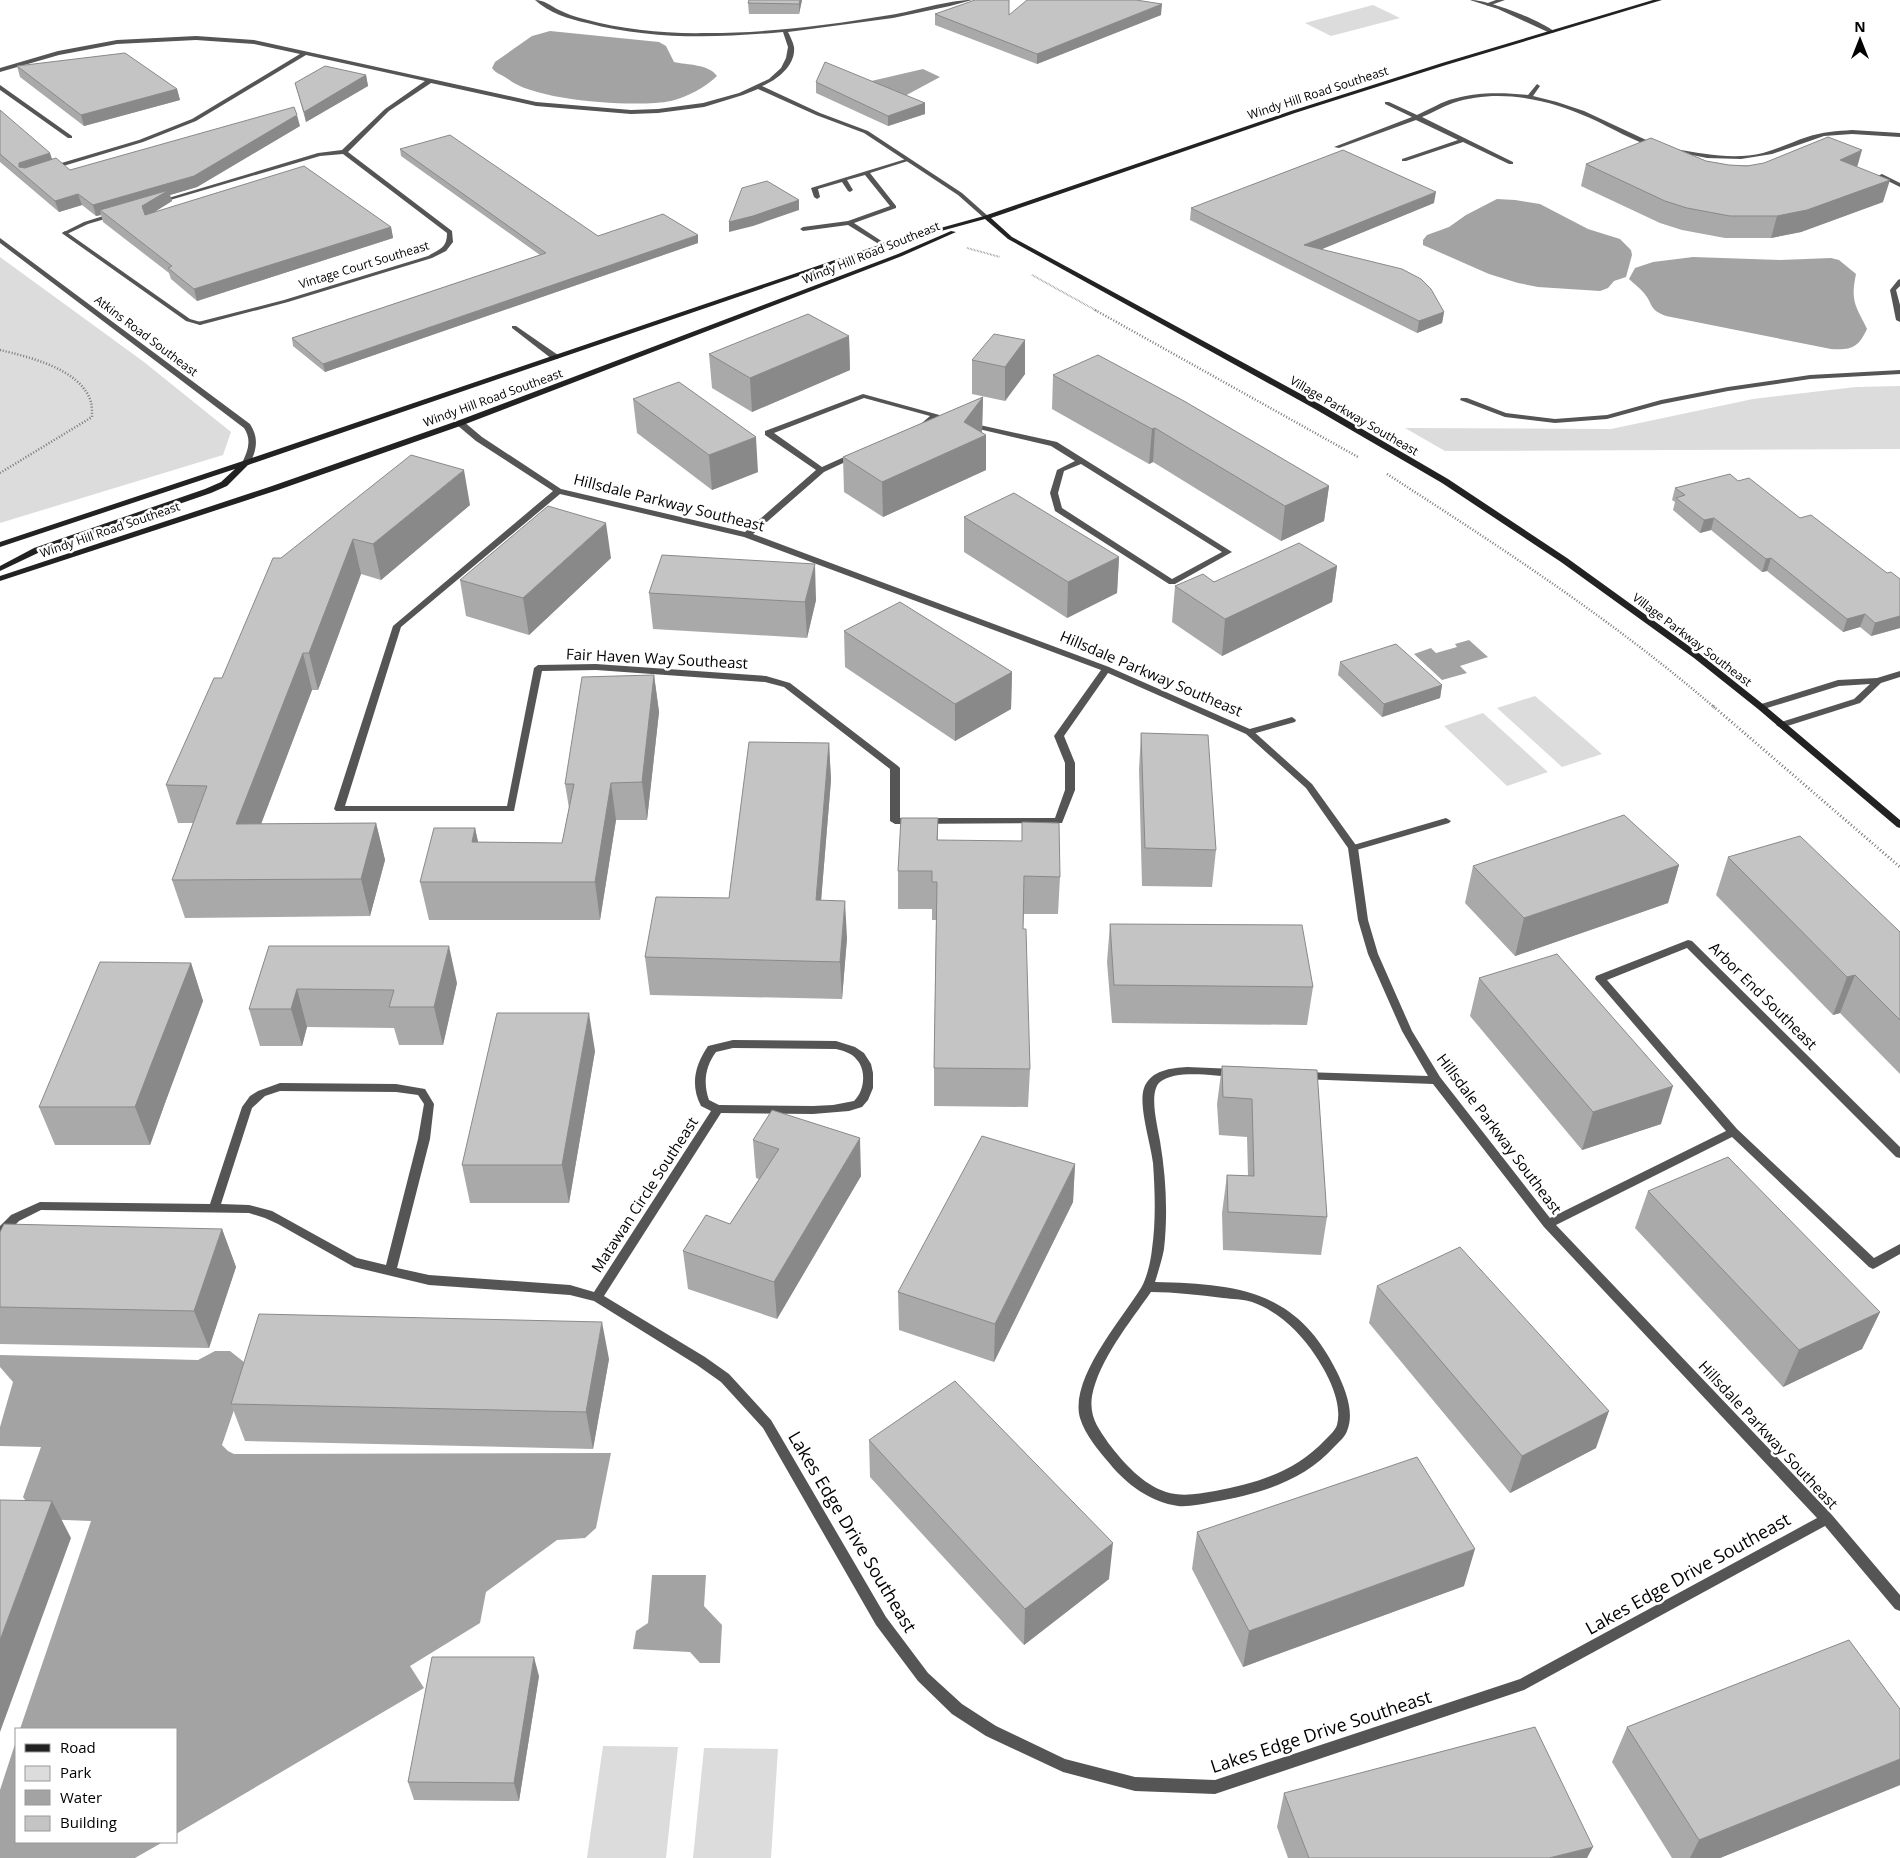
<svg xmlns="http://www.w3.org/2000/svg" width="1900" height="1858" font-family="'Open Sans',sans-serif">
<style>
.green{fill:#dcdcdc}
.water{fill:#a3a3a3}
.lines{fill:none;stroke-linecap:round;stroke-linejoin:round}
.path-far2{stroke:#777;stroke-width:2;stroke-dasharray:0.5 1;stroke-linecap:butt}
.path-far1{stroke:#777;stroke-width:2.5;stroke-dasharray:1 2;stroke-linecap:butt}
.path{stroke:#777;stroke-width:3;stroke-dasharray:1 2.5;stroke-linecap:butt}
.lane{fill:#555;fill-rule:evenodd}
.street{fill:#555;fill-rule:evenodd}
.secondary{fill:#222;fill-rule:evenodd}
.wall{fill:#a9a9a9}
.shaded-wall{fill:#898989}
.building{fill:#c4c4c4;stroke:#898989}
.labels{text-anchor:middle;stroke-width:5;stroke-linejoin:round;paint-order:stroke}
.far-street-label{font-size:12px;fill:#000;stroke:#fff}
.street-label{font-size:15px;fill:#000;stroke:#fff}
.near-street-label{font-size:18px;fill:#000;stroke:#fff}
</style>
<rect width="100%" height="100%" fill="#fff"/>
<!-- green -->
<path class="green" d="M1373 5 1400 18 1331 36 1305 23Z
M0 257 144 362 231 432 223 455 0 523Z
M1900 386V449L1445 451 1405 428 1611 429 1753 399 1856 387Z
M1535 696 1602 754 1562 767 1497 708Z
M1483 713 1548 772 1507 786 1444 726Z
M603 1746 678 1747 666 1858H587Z
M704 1748 778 1749 771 1858H693Z"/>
<!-- water -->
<path class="water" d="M550 31 659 42 666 46 674 62C687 65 709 64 717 76 706 87 687 97 671 101 637 108 534 101 508 79 503 75 496 74 492 68L495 62 532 36Z
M923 69 940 77 901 98 867 82Z
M1497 199 1515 200 1540 204 1588 229 1620 239 1631 250 1632 255 1626 277 1614 281 1608 288 1600 291 1538 287 1518 283 1489 274 1423 245V240L1427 235 1449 227 1466 215Z
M1693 257 1780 260 1831 258 1839 260 1856 274C1850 302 1856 306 1867 329 1858 348 1852 350 1831 349L1666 316C1648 309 1654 305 1644 293 1640 288 1634 284 1629 279L1635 268 1653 262Z
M1469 640 1488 657 1460 666 1467 673 1442 680 1414 654 1431 648 1436 653 1457 647 1455 644Z
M215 1351H230L249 1366 222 1445 228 1451 234 1454 611 1453 596 1528 585 1538 557 1540 486 1592 480 1623 410 1666 424 1688 176 1834V1729H20L91 1521 39 1519 23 1497 41 1447 0 1446V1427L13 1382 0 1367V1355L198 1360Z
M652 1575H706L704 1606 722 1625 720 1663H700L690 1652 633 1649 636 1631 648 1623Z
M16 1741V1842H163L135 1858H0V1790Z"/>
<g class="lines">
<!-- path-far2 -->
<path class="path-far2" d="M967 248 1000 257
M1032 275 1097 311"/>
<!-- path-far1 -->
<path class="path-far1" d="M1095 310 1358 457
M0 350C29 357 81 369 91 402 92 406 92 412 92 417L0 473
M1387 474C1500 547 1613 620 1715 708"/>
<!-- path -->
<path class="path" d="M1713 706 1900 867"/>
<!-- lane -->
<path class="lane" d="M1496 0H1505L1488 6 1485 4Z
M1537 84 1540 86 1533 96 1557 102 1584 111 1659 146 1656 148C1633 141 1612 128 1590 118 1548 99 1498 88 1453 103 1442 107 1432 113 1422 117L1513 162V164H1509L1463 142 1406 161H1402V159L1458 140 1416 120 1339 148 1334 147 1412 117 1385 104V102H1389L1417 115C1428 110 1438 104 1449 100 1474 92 1502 92 1528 95Z
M1852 130 1900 133V137L1852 134 1824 136 1772 154 1741 159 1707 158 1672 151 1675 149C1704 154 1734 160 1763 153 1778 149 1792 142 1807 137 1822 132 1837 131 1852 130Z
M906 159 911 160 870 173 896 206V208L854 223 886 244V246H882L848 225 803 231 800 229 803 227 848 221 890 206 865 175 847 180 853 190 850 192 848 191 842 182 818 189 820 197 817 199 814 197 811 188Z
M1882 174 1900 183V187L1882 178 1868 183 1865 181Z
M65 231 190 319 204 323 200 325 186 321 63 234 62 233Z
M1900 279V286L1896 290 1900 305V322L1896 320 1890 290 1898 280Z
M512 326H516L558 355V359H552L512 328Z
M1900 370V374L1810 379 1728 391 1662 404 1607 419 1555 423 1505 417 1460 400 1461 398H1467L1506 413 1555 419 1607 415 1661 400 1728 387 1810 375Z
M1292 717 1296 720 1295 722 1249 735 1244 732 1246 730Z
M1446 818 1451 821 1449 823 1353 851 1348 848 1350 846Z"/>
<!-- street -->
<path class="street" d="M535 0C544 0 551 6 559 10 567 14 575 17 584 19 624 30 667 34 708 33 769 33 830 25 890 15 915 11 948 0 972 0L950 6 893 18 788 32C790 36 793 42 794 47 796 65 777 80 762 86L820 113 868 131 962 193 989 217 984 218 958 195 864 133 816 115 758 89 743 95 704 107 658 113 631 114 536 106 431 83 389 111 348 152 452 231 453 242 446 251 432 258 288 302 200 325 196 323 198 322 284 300 428 256C440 249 447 248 447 233L343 154 320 156 160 203 155 202 318 153 342 150 385 109 425 81 306 55 196 121 143 142 50 170 47 168 48 167 139 140 192 119 300 54 254 44 196 40 117 44 59 55 0 72V68L58 51 117 40 196 36 254 40 536 102 631 110 658 109 703 103 739 93 769 79 781 68 786 58 788 47 783 32C717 38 652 40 587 23 569 19 549 13 535 0Z
M1470 0C1490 0 1539 20 1555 32L1550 33 1498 9Z
M0 85 72 136V138H68L0 90Z
M113 213 115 214V216L88 224 67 234 62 233 84 222Z
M0 238 250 424C259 438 257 450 249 465H246L242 463C248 451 252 440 244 428L0 243Z
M863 394 954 419 950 421 936 418 920 430 916 428 930 416 864 398 774 433 822 467 853 453H859L860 455 824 472 753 534 1109 667 1252 730 1312 784 1358 848 1368 920 1378 954 1412 1031 1440 1077 1550 1218 1726 1131 1595 979 1596 976 1688 940 1692 941 1900 1147V1158L1896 1157 1687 948 1607 980 1737 1129 1874 1258 1900 1244V1254L1877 1267 1873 1269 1869 1267 1732 1137 1556 1225 1832 1515 1900 1595V1611L1895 1609 1825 1526 1524 1690 1215 1794 1135 1791 1063 1772 986 1736 952 1714 918 1681 876 1625 763 1428 721 1382 697 1365 594 1301 570 1295 429 1285 354 1267 278 1224 265 1218 249 1213 41 1210 19 1221 4 1236 0 1237V1226L11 1215 40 1202 210 1204 242 1107 250 1096 258 1091 280 1083 396 1084 425 1089 434 1104 430 1139 397 1268 429 1275 570 1285 594 1292 711 1111 701 1106C690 1085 695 1065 708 1046L733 1040 836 1041 855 1047 864 1053 871 1064 873 1073V1088L868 1100 862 1107 849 1111 813 1114 721 1113 604 1296 705 1357 729 1374 771 1420 886 1617 928 1673 962 1704 996 1726 1065 1759 1135 1777 1215 1780 1520 1679 1817 1518 1544 1227 1433 1084 1300 1079 1299 1076 1300 1073 1304 1072 1428 1076 1402 1031 1368 954 1358 920 1348 848 1306 788 1246 734 1108 673 1064 736 1075 763V790L1062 823 895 824 890 821V769L784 687 765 682 596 670 542 671 514 811H336L334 809 393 626 553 491 476 441 457 425V421H463L482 437 561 489 745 532 816 470 765 435V431ZM560 494 744 537 1101 670 1054 736 1065 763V790L1055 818H900V768L898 766 790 683 766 676 596 664 538 665 534 668 507 806H345L401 627ZM733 1048 836 1049C844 1051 852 1053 857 1060 867 1071 864 1092 854 1101L833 1105 813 1106 719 1105 709 1100C703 1083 705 1067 716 1052ZM280 1091 396 1092 418 1095 424 1104 418 1139 386 1265 357 1258 272 1211 249 1205 221 1204 252 1108 265 1096Z
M966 422 1057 442 1232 552 1175 584H1169L1055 511 1050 493 1057 470 1075 461 1051 446 966 426ZM1081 464 1222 552 1172 579 1062 508 1058 493 1064 471Z
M1900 671V677L1881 683 1860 703 1781 728 1776 725 1778 723 1854 699 1870 684 1839 686 1764 709 1761 710 1757 707 1758 705 1838 680 1877 678Z
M1187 1067 1235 1069 1239 1070 1240 1073 1239 1076 1235 1077C1215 1076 1176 1069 1160 1082 1148 1092 1158 1128 1160 1141 1166 1176 1168 1214 1164 1249 1162 1260 1158 1272 1155 1282 1238 1284 1297 1290 1337 1372 1345 1389 1355 1412 1347 1431 1345 1437 1339 1442 1335 1446 1303 1482 1258 1494 1213 1502 1202 1504 1189 1507 1178 1506 1151 1502 1127 1485 1110 1464 1099 1451 1085 1435 1080 1418 1069 1379 1122 1319 1141 1288 1147 1278 1151 1260 1152 1249 1156 1221 1155 1191 1153 1163 1151 1144 1138 1105 1144 1088 1151 1070 1171 1068 1187 1067ZM1151 1292C1175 1292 1199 1295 1223 1298 1232 1299 1243 1299 1252 1302 1278 1311 1300 1332 1315 1355 1327 1373 1343 1402 1337 1425 1335 1431 1329 1436 1325 1440 1295 1472 1257 1483 1215 1491 1198 1494 1182 1497 1166 1492 1142 1484 1124 1463 1109 1444 1098 1428 1089 1417 1092 1396 1099 1360 1130 1322 1151 1292Z"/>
<!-- secondary -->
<path class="secondary" d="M1653 0H1662L1446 65 1295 113 991 218 1012 237 1321 405 1448 479 1567 558 1700 654 1764 705 1900 820V828L1897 827 1758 709 1694 658 1561 562 1442 483 1315 409 1008 239 985 219 886 246 248 465 227 486 211 493 40 552 0 571V566L34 548 205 489 221 482 235 469 0 547V542L243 461 882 244 984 216 1291 111 1442 63Z
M951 231 956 232 902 256 463 425 278 490 0 581V576L272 486 457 421 898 254Z"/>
</g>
<!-- wall -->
<path class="wall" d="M802 0 799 14H749L748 3Z
M935 14 1009 15H1161L1037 64 935 25Z
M17 66 177 89 180 100 84 126 20 77Z
M366 75 368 86 306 122 295 83Z
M816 82 925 103V114L888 126 816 93Z
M0 110 52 159 70 170 300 126 197 187 170 195 172 201 154 212 391 227 393 238 197 301 171 279 169 273 103 222 101 215 96 216 82 205 59 212 0 162Z
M400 149 598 236 698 243 325 372 293 346 292 338 540 255 401 156Z
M1706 161 1729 165 1857 167 1883 202 1801 232 1771 238H1725L1682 230 1660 223 1581 186 1586 164Z
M1434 203 1321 249 1444 312 1442 323 1417 333 1190 220 1191 208Z
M849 336 850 370 752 412 712 388 709 354Z
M1025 340V374L1005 401 972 394V360Z
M1053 375 1329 486 1324 521 1281 541 1153 462 1149 464 1052 409Z
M983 397 982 432 986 470 883 517 844 492 843 457Z
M633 399 758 472 712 490 637 433Z
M1738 481 1800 518 1887 573 1900 579V628L1871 636 1860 627 1843 632 1767 571 1762 572 1711 530 1700 533 1673 510 1675 502 1672 500 1675 488Z
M470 505 381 580 361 574 318 690H312L261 824 376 823 385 860 370 916 185 918 172 880 193 823H178L166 785 222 678 281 558Z
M964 517 1119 557 1117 593 1067 618 964 552Z
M611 558 529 635 466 616 460 580Z
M1337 566 1332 602 1222 656 1172 622 1175 586Z
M649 593 816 600 807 638 653 629Z
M844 631 1012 672 1011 709 955 741 845 667Z
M1340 662 1442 685 1440 698 1382 717 1338 675Z
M654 675 659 712 647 820H616L600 920H429L420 882 475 828 478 842 562 843 569 808 565 784Z
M1141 733 1216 850 1212 887 1142 886 1139 770Z
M829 743 831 780 821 900 847 938 842 999 650 995 645 957 729 898Z
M938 818V840L1060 877 1058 914H1024L1023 929 1030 1069 1028 1107 934 1106V1068L936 920H932V909H898V871Z
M1728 857 1900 932V1074L1840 1013 1833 1015 1716 895Z
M1679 865 1668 903 1515 956 1465 903 1473 866Z
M1110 924 1313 987 1307 1025 1112 1023 1107 962Z
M269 946 457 983 443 1045H399L394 1028 307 1027 302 1046H260L249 1009Z
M191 963 203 1001 165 1103 150 1145H55L39 1107Z
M1479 978 1661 1124 1582 1150 1470 1016Z
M595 1051 569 1203H470L462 1165Z
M1222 1066 1317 1070 1327 1217 1321 1255 1223 1250 1222 1213 1227 1175 1248 1176 1247 1137 1219 1135 1217 1104Z
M753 1140 861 1176 777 1319 688 1289 683 1251 730 1224 759 1179 756 1178Z
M1075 1164 1073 1202 994 1362 899 1330 898 1292Z
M1648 1191 1880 1312 1862 1349 1783 1387 1635 1228Z
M222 1229 236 1267 209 1348 0 1344V1307Z
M1377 1286 1596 1448 1510 1493 1369 1323Z
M609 1359 593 1449 245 1441 231 1404Z
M869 1440 1109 1579 1024 1645 870 1477Z
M1197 1532 1464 1586 1243 1667 1192 1569Z
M539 1676 519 1801 414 1800 408 1782Z
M1627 1727 1900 1785 1720 1858H1672L1612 1762Z
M1284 1793 1587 1858H1288L1277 1827Z"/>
<!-- shaded-wall -->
<path class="shaded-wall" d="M800 0H802L799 14V4Z
M1162 4 1161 15 1037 64V54Z
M366 75 368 86 306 122 304 112Z
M177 89 180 100 84 126 81 115Z
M925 103V114L888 126V116Z
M297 115 300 126 197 187 170 195 172 201 145 218 100 210 101 215 96 216 93 205Z
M1862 150 1856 171 1840 160Z
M50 153 54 165 24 174 19 167V163Z
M1890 180 1883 202 1801 232 1771 238 1777 216Z
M1436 192 1434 203 1303 257 1304 245Z
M78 194 82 205 59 212 55 201Z
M799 200V210L753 226 729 232V222Z
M391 227 393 238 197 301 194 289Z
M698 235V243L325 372 323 364Z
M1444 312 1442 323 1417 333 1419 321Z
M849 336 850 370 752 412 750 378Z
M1025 340V374L1005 401V367Z
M983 397 982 431 976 439 986 435V470L883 517 882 482 964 422Z
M1155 428 1153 462 1149 464 1152 429Z
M756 437 758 472 712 490 709 455Z
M464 470 470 505 381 580 373 544Z
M1329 486 1324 521 1281 541 1285 506Z
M1714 518 1711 530 1700 533 1704 520Z
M606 523 611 558 529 635 523 598Z
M353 539 361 574 318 690 309 653Z
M1119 557 1117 593 1067 618 1068 582Z
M1771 558 1767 571 1762 572 1766 559Z
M815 564 816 600 807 638 805 602Z
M1337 566 1332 602 1222 656 1225 619Z
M1865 614 1860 627 1843 632 1847 619Z
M1900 616V628L1871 636 1875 623Z
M303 653 312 690 247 861 236 824Z
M1012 672 1011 709 955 741V704Z
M654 675 659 712 647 820 642 782Z
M1442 685 1440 698 1382 717 1384 704Z
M829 743 831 780 818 938 816 900Z
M611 783 616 820 600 920 595 882Z
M376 823 385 860 370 916 361 879Z
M475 828 483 865 472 842Z
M1679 865 1668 903 1515 956 1524 918Z
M845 901 847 938 842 999 840 962Z
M449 946 457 983 443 1045 434 1007Z
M191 963 203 1001 165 1103 150 1145 135 1107 151 1065Z
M1855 975 1840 1013 1833 1015 1847 977Z
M297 989 307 1027 302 1046 291 1009Z
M589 1013 595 1051 569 1203 562 1165Z
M1673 1086 1661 1124 1582 1150 1593 1112Z
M860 1138 861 1176 777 1319 774 1282Z
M1075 1164 1073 1202 994 1362 995 1324Z
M222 1229 236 1267 209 1348 194 1311Z
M1880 1312 1862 1349 1783 1387 1799 1350Z
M602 1322 609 1359 593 1449 586 1412Z
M1609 1411 1596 1448 1510 1493 1522 1456Z
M52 1501 71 1538 0 1732V1640Z
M1113 1543 1109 1579 1024 1645 1025 1609Z
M1475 1549 1464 1586 1243 1667 1249 1631Z
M534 1657 539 1676 519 1801 514 1783Z
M1900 1759V1785L1720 1858H1690L1699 1840Z
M1593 1847 1587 1858H1549Z"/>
<!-- building -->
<path class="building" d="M749 0H800L799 4 748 3Z
M975 0H1009V15L1027 0H1136L1162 4 1037 54 935 14Z
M125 53 177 89 81 115 17 66Z
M825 62 925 103 888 116 816 82Z
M325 66 366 75 304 112 295 83Z
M294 107 297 115 194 176 93 205 78 194 55 201 0 154V110L50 153 19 163V167L25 168 56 158 70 170Z
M450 135 598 236 663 214 698 235 323 364 292 338 546 253 400 149Z
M1828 137 1862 150 1840 160 1890 180 1807 210 1777 216H1730L1687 208 1665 201 1586 164 1651 138 1706 161 1729 165 1747 166 1764 163Z
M1343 150 1436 192 1304 245 1402 269 1421 279 1431 289 1444 312 1419 321 1191 208Z
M304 166 391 227 194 289 168 268 172 266 100 210 169 190 142 206 145 215Z
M767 181 799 200 753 216 729 222 742 188Z
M808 314 849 336 750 378 709 354Z
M994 334 1025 340 1005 367 972 360Z
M1098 355 1184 401 1329 486 1285 506 1155 428 1152 429 1053 375Z
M679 382 756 437 709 455 633 399Z
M983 397 964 422 986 435 882 482 843 457Z
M411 455 464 470 373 544 353 539 309 653H303L236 824 376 823 361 879 172 880 207 786 166 785 214 678H222L273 558H281Z
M1730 474 1738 481 1749 478 1800 518 1811 515 1887 573 1891 572 1900 579V616L1875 623 1865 614 1847 619 1771 558 1766 559 1714 518 1704 520 1676 498 1685 495 1675 488Z
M1014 493 1119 557 1068 582 964 517Z
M548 506 606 523 523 598 460 580Z
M1299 543 1337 566 1225 619 1175 586 1203 574 1214 582Z
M662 555 815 564 805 602 649 593Z
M900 602 1012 672 955 704 844 631Z
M1396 644 1442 685 1384 704 1340 662Z
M654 675 642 782 611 783 595 882H420L434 828H475L472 842 562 843 574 784H565L582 677Z
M1141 733 1208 735 1216 850 1145 848Z
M749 742 829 743 816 900 845 901 840 962 645 957 656 897 729 898Z
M1624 815 1679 865 1524 918 1473 866Z
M901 818H938L937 840 1022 841V822L1059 823 1060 877 1024 876 1023 929H1026L1030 1069 934 1068 937 882H932V871H898Z
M1800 836 1900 932V1020L1855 975 1847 977 1728 857Z
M1110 924 1302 925 1313 987 1114 985Z
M269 946H449L434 1007H389L394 990 297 989 291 1009H249Z
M1557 954 1673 1086 1593 1112 1479 978Z
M100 962 191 963 151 1065 135 1107H39Z
M497 1013H589L562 1165H462Z
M1222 1066 1317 1070 1327 1217 1228 1212 1227 1175 1254 1176 1252 1099 1223 1097Z
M772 1110 860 1138 774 1282 683 1251 706 1215 730 1224 779 1149 753 1140Z
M982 1136 1075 1164 995 1324 898 1292Z
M1728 1157 1880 1312 1799 1350 1648 1191Z
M4 1224 222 1229 194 1311 0 1307V1232Z
M1460 1247 1609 1411 1522 1456 1377 1286Z
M259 1314 602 1322 586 1412 231 1404Z
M955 1381 1113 1543 1025 1609 869 1440Z
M1417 1457 1475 1549 1249 1631 1197 1532Z
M0 1500 52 1501 0 1640Z
M1849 1640 1900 1709V1759L1699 1840 1627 1727Z
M432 1657H534L514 1783 408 1782Z
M1535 1727 1593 1847 1549 1858H1309L1284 1793Z"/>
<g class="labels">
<!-- far-street labels -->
<g class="far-street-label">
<text transform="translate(1318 93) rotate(-18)" y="4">Windy Hill Road Southeast</text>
<text transform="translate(871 253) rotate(-22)" y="4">Windy Hill Road Southeast</text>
<text transform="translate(364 265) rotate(-17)" y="4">Vintage Court Southeast</text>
<text transform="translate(146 336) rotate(37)" y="4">Atkins Road Southeast</text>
<text transform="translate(493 398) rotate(-20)" y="4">Windy Hill Road Southeast</text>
<text transform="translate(1354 416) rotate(30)" y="4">Village Parkway Southeast</text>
<text transform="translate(110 530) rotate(-19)" y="4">Windy Hill Road Southeast</text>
<text transform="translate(1692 640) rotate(37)" y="4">Village Parkway Southeast</text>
</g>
<!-- street labels -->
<g class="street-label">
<text transform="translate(669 503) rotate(14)" y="5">Hillsdale Parkway Southeast</text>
<text transform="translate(657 659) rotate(3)" y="5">Fair Haven Way Southeast</text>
<text transform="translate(1151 674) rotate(23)" y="5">Hillsdale Parkway Southeast</text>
<text transform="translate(1763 996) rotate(45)" y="5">Arbor End Southeast</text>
<text transform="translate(1499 1134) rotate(53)" y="5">Hillsdale Parkway Southeast</text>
<text transform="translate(645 1195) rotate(-57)" y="5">Matawan Circle Southeast</text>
<text transform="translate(1768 1435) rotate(47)" y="5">Hillsdale Parkway Southeast</text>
</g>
<!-- near-street labels -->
<g class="near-street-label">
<text transform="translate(852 1532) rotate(59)" y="6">Lakes Edge Drive Southeast</text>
<text transform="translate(1688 1574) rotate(-29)" y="6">Lakes Edge Drive Southeast</text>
<text transform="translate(1321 1732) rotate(-18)" y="6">Lakes Edge Drive Southeast</text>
</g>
</g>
<!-- legend -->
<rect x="15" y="1728" width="162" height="115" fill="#ffffff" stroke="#999999"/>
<rect x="25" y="1744" width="25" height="8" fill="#222222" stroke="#999999"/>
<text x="60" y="1753" font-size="15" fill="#000000">Road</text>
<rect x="25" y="1766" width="25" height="15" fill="#dcdcdc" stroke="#999999"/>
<text x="60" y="1778" font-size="15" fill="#000000">Park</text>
<rect x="25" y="1790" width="25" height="15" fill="#a3a3a3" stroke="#999999"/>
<text x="60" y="1803" font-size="15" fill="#000000">Water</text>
<rect x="25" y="1816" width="25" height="15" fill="#c4c4c4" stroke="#999999"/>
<text x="60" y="1828" font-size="15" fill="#000000">Building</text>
<!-- north arrow -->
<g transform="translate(1860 40)" stroke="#ffffff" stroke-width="4" paint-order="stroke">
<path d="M0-4L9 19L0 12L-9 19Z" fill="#000000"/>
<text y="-8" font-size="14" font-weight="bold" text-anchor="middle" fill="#000000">N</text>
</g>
</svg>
